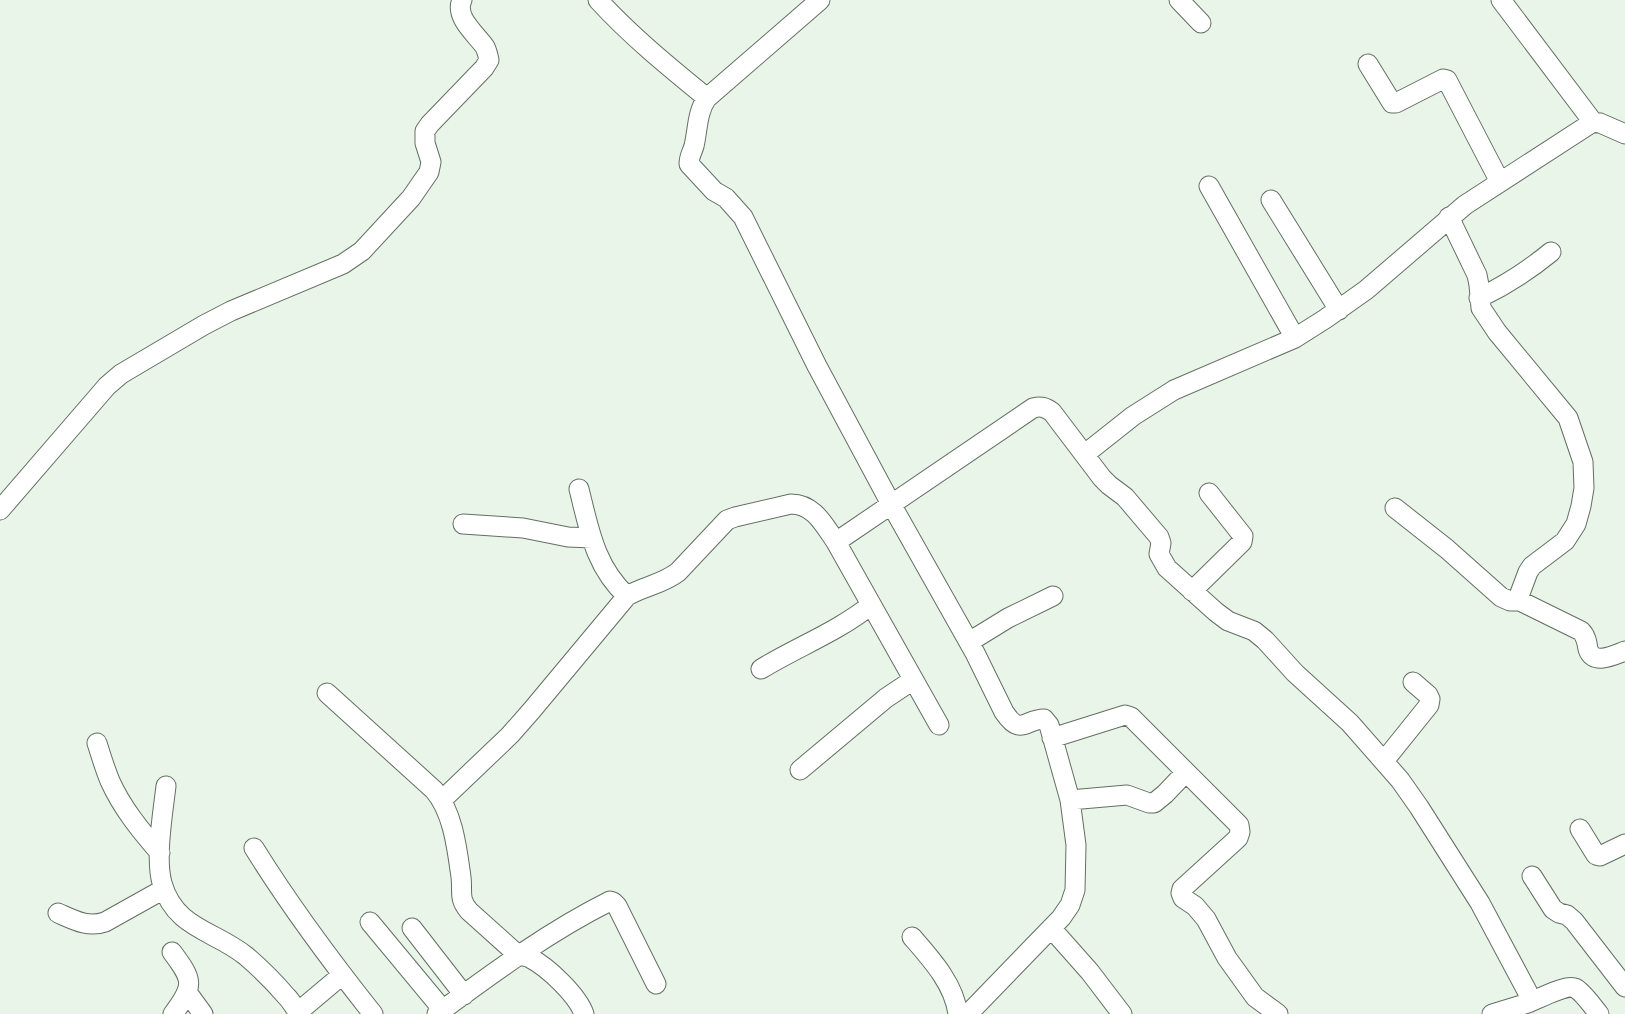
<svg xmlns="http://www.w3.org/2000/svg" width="1625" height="1014" font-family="Manrope,sans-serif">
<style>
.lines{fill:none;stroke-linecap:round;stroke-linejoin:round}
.minor-casing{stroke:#636f63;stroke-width:21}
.minor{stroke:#fff;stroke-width:19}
</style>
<rect width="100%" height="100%" fill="#e8f5e8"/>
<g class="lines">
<defs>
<path id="minor" d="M598 0C631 36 669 67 707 98
M820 0 707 98C697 112 698 129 694 146 692 153 689 156 689 164L714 191 726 198 743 217 817 366 891 504 975 653 1004 712C1021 737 1025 719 1044 719L1049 725 1070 800 1076 845 1075 890 1070 905 1061 918 968 1014
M1179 0 1201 23
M1501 0 1593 122
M1368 64 1392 103H1396L1443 79 1447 80 1500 182
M1209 186 1295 338
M1271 200 1339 310
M1449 217 1477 275 1479 285 1481 308 1497 332 1568 418 1583 462 1584 488 1581 506 1576 524 1565 541 1532 566 1528 572 1519 596 1520 601 1581 631C1586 636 1587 642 1588 649 1593 666 1614 655 1625 651
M1479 298C1506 285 1529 270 1551 252
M1085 454 1133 416 1174 390 1295 338 1325 319 1366 290 1465 205 1593 122 1600 123 1625 134
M579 489C589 529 595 567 627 596
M1395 508 1447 549 1501 597 1510 601H1520
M0 510 107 386 121 374 204 325 231 311 343 264 362 251 411 198 429 172 431 162 425 143V131L430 124 484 68 489 60C488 55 487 51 485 47 476 34 454 17 462 0
M463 524 523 528 568 537 592 538
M836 542 1033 408C1041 406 1045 407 1052 412L1102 478 1109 485 1125 497 1159 537 1161 543 1159 554 1167 568 1216 612 1228 621 1254 631 1265 640 1295 673 1350 723 1400 780 1419 807 1480 903 1527 991 1529 997 1528 1003 1492 1014
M1192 591 1242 542 1243 536 1239 531 1209 493
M969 642 1008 618 1053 596
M761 669C797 647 837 632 871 605
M327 693 434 790C453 812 457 848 461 877 463 892 458 898 469 911L518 955C522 956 527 956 530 958 548 967 578 996 584 1014
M1052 738 1125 715 1131 717 1239 825 1240 832 1238 838 1182 889 1181 893 1183 898 1195 906 1206 919 1227 958 1255 997 1278 1014
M97 743C101 756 105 769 110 781 122 808 141 831 160 853
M1384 761 1429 705 1430 699 1428 695 1413 682
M800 770 886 698 913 680
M166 786C163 812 155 858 162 883 175 929 214 930 246 956 260 968 275 983 287 997 292 1002 295 1009 300 1014
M442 800 510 735 532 710 627 596C644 586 663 584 678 572L727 520 735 517 791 504C814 504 824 525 836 542L939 725
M1070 800 1127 795 1149 803H1154L1165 794 1186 772
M1580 829 1596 855 1600 856 1625 844
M254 848C290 906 331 961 373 1014
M1532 876 1553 909 1559 913 1567 915 1574 921 1625 987
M58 913C74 920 88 928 105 922L164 889
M370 922 443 1010
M412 928 464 995
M1051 928 1090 972 1122 1014
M912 937C932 960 954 984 958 1014
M172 952C193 980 195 985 173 1014
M187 992 203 1014
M1528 1003C1538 999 1567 984 1575 988 1583 992 1593 1007 1599 1014
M298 1012 342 975
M437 1014C493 973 548 932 610 901L613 902 617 906 656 984"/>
</defs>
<!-- minor casing -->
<use href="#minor" class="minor-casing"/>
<!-- minor -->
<use href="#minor" class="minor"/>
</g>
</svg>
